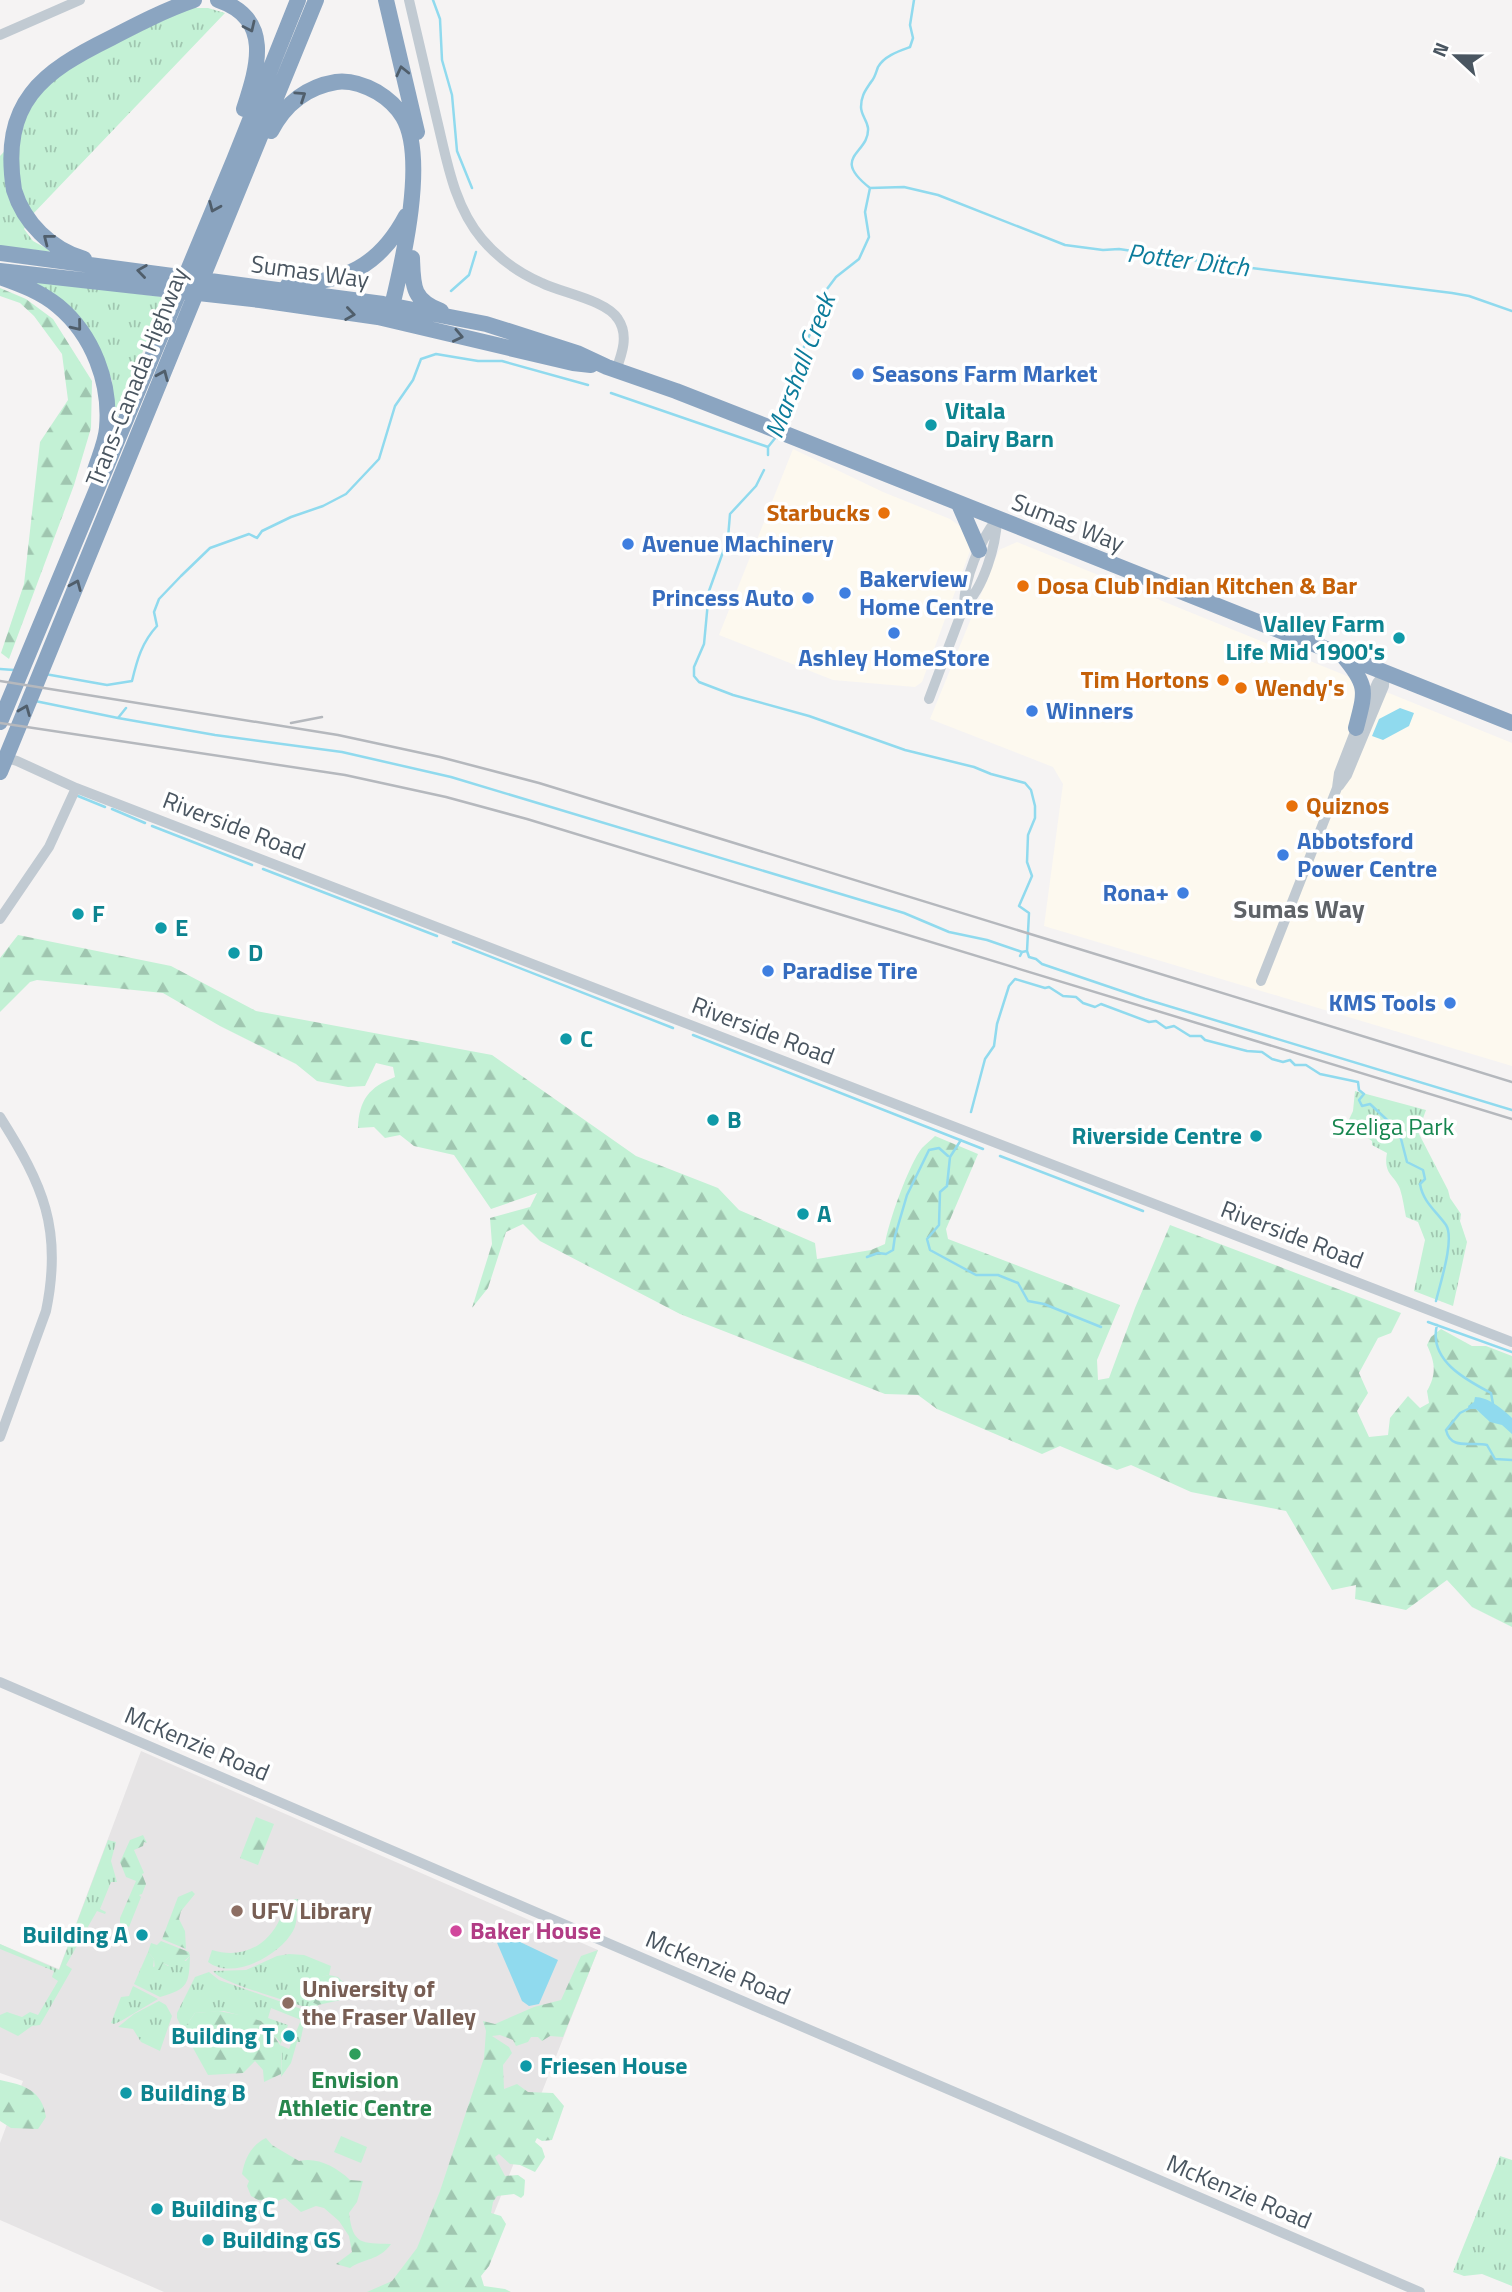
<svg xmlns="http://www.w3.org/2000/svg" width="1512" height="2292" font-family="'Titillium Web',sans-serif">
<style>
.commercial{fill:#fdf9ef}
.education{fill:#e6e4e5}
.grass{fill:url(#grass-tufts);fill-rule:evenodd}
.forest{fill:url(#forest-firs)}
.pitch{fill:#c3f1d5}
.water{fill:#90daee}
.lines{fill:none;stroke-linecap:round;stroke-linejoin:round}
.stream{stroke:#90daee;stroke-width:2.5}
.minor{stroke:#c1cad2;stroke-width:10}
.highway{stroke:#8ba5c1;stroke-width:16}
.rail{stroke:#b5b8bd;stroke-width:2.5}
.oneway{stroke:#505e6b}
.shop-dot{fill:#3f7fe0;stroke:#fff;stroke-width:2.5}
.culture-dot{fill:#0f9aa8;stroke:#fff;stroke-width:2.5}
.food-dot{fill:#e8710a;stroke:#fff;stroke-width:2.5}
.education-dot{fill:#8d6e63;stroke:#fff;stroke-width:2.5}
.hotel-dot{fill:#d1479c;stroke:#fff;stroke-width:2.5}
.leisure-dot{fill:#2e9e5b;stroke:#fff;stroke-width:2.5}
.labels{text-anchor:middle;stroke-width:7;stroke-linejoin:round;paint-order:stroke}
.street-label{font-size:24px;fill:#4a5661;stroke:#fff}
.shop-label{font-size:24px;font-weight:bold;fill:#366cbe;stroke:#fff;text-anchor:start}
.culture-label{font-size:24px;font-weight:bold;fill:#0d838f;stroke:#fff;text-anchor:start}
.food-label{font-size:24px;font-weight:bold;fill:#c56008;stroke:#fff;text-anchor:start}
.park-label{font-size:24px;fill:#17864f;stroke:#fff}
.education-label{font-size:24px;font-weight:bold;fill:#785e54;stroke:#fff;text-anchor:start}
.hotel-label{font-size:24px;font-weight:bold;fill:#b23c85;stroke:#fff;text-anchor:start}
.leisure-label{font-size:24px;font-weight:bold;fill:#27864d;stroke:#fff}
.water-label{font-size:26px;font-style:italic;fill:#0c7c9b;stroke:#fff}
.neighbourhood-label{font-size:26px;font-weight:bold;fill:#5f6368;stroke:#fff}
</style>
<defs>
<pattern id="grass-tufts" width="24" height="20" patternUnits="userSpaceOnUse" patternTransform="scale(1.75)"><rect width="24" height="20" fill="#c3f1d5"/><path d="M3 7l-1-3M5 7V3M7 7l1-3M15 17l-1-3M17 17v-4M19 17l1-3" fill="none" stroke="#a0c6b0"/></pattern>
<pattern id="forest-firs" width="22" height="20" patternUnits="userSpaceOnUse" patternTransform="scale(1.75)"><rect width="22" height="20" fill="#c3f1d5"/><path d="M5 1l3.5 6h-7zM16 11l3.5 6h-7z" fill="#a0c6b0"/></pattern>
</defs>
<rect width="100%" height="100%" fill="#f5f3f3"/>
<!-- commercial -->
<path class="commercial" d="M793 449 883 492 950 519 964 529 970 551 922 682 915 687 833 680 719 635Z
M1017 542 1512 743V1066L1044 926 1063 784 1053 767 930 719 999 550Z"/>
<!-- education -->
<path class="education" d="M141 1751 598 1950 463 2292H164L0 2220V2143L23 2081 0 2073V1944L59 1969Z"/>
<!-- grass -->
<path class="grass" d="M188 8H208L225 13 31 216 24 229 33 241 53 252 0 246V156L16 139 23 111 46 80 88 57Z
M33 281 164 297 113 428 112 381 103 357Z
M1355 1091 1426 1110 1418 1132 1448 1190 1450 1198 1461 1214 1460 1221 1467 1242 1453 1306 1414 1291 1425 1240 1418 1222 1406 1217C1404 1208 1403 1198 1400 1189 1395 1175 1383 1175 1387 1153L1372 1145V1141L1350 1126 1348 1130 1345 1128 1353 1111Z
M108 1840 116 1842 111 1861 117 1882H111L100 1909 106 1912 105 1914 97 1911 66 1965 72 1969 40 2025 32 2026 18 2036 0 2027V2015L7 2012 22 2017 30 2012 38 2015 58 1981 52 1977 54 1971 0 1949V1944L59 1970Z
M294 1899H298C295 1910 299 1921 293 1931 280 1955 233 1981 208 1962L212 1950C241 1959 267 1947 280 1919L284 1921Z
M148 1952 154 1959 153 1967 163 1963 168 1966 176 1960 186 1961 190 1956C189 1983 189 1989 160 1997L134 1984Z
M289 1954 304 1955 331 1966 329 1975 305 1982 301 1997 318 2005 316 2008H307C290 2001 220 1983 213 1971L246 1970 277 1956Z
M209 1972 219 1980 307 2011 300 2042H297L291 2063 281 2077 282 2055 280 2042 261 2021 224 2011 195 2013 183 2030 177 2018V2013L195 1977ZM271 2008 301 2020 289 2049 280 2045 288 2025 268 2018Z
M133 1986 158 1999 121 2021 114 2024 111 2023 121 1997 129 1996Z
M159 2001 166 2005 172 2016 160 2051 141 2042 133 2029 118 2027 134 2014Z
M1500 2156 1512 2160V2286L1482 2274 1464 2276 1453 2272Z"/>
<!-- forest -->
<path class="forest" d="M0 288 26 299 53 319 92 381 91 428 74 485 9 659 1 653 24 584 40 442 68 400 62 354 34 316 20 303 0 296Z
M18 935 171 966 256 1011 492 1055 636 1156 718 1188 739 1210 815 1243 817 1259 871 1250 885 1244C888 1223 909 1164 922 1148 926 1144 931 1140 935 1136L978 1154 946 1229 948 1239 1120 1305 1097 1360 1098 1380 1109 1378 1135 1308 1170 1225 1401 1313 1391 1333 1378 1338 1359 1373 1368 1393 1357 1411 1369 1437 1388 1435 1390 1418 1408 1396 1420 1408 1429 1403 1427 1391C1437 1373 1435 1363 1427 1345L1431 1337 1441 1329 1472 1346H1486L1512 1356V1627L1472 1607 1447 1580 1406 1610 1355 1599 1356 1585 1332 1590 1286 1511 1191 1492 1131 1465 1117 1470 1060 1446 1042 1454 937 1409 918 1395 885 1394 680 1314 540 1241 523 1224 506 1232 488 1288 472 1308 492 1244 490 1218 530 1207 537 1193 491 1209 454 1155 414 1146 400 1135 385 1138 374 1127 358 1128C359 1100 369 1087 395 1077L393 1067 376 1063 365 1086 348 1087 317 1081 296 1064 220 1026 163 993 37 980 30 982 0 1012V958Z
M256 1817 274 1824 258 1865 240 1858Z
M143 1835 147 1843 144 1842 143 1846 134 1850 144 1873 142 1874 146 1884 142 1894 139 1895 141 1897 129 1927 120 1923V1918L136 1881 126 1877 120 1862 130 1840Z
M192 1891 195 1894 181 1911 179 1919 185 1931 186 1949 162 1939 178 1897Z
M161 1941 189 1952 190 1956 183 1962 176 1961 175 1966 172 1967 163 1963 160 1970H155L154 1959 148 1952 151 1943 157 1945Z
M598 1950 563 2037 550 2036 542 2041 538 2037H531L528 2042 516 2046 513 2040 500 2035 492 2036 509 2047 512 2053 503 2065 504 2089 517 2084 528 2092 553 2093 564 2106 552 2140 542 2141 537 2138 535 2142 542 2148 545 2157 535 2172 520 2165 510 2164 499 2154 495 2157 505 2176 518 2175 525 2180 524 2195 521 2198 514 2194 497 2196 493 2202 491 2213 501 2216 506 2224 489 2266 481 2276 484 2286 505 2289 511 2292H367L392 2281 417 2248 440 2191 484 2058 486 2031 483 2021 495 2024 534 2007 561 2000 581 1956Z
M329 1975 338 1977 347 1986 345 1999 318 2005 301 1997 305 1981Z
M218 2011 246 2016 261 2021 270 2030 282 2048 281 2074 264 2082 263 2070 255 2061 243 2073 208 2075 183 2030 195 2013Z
M0 2080C24 2085 42 2090 46 2117L38 2129 11 2128 0 2121Z
M266 2138 272 2145 299 2161C318 2157 336 2167 350 2180L363 2181 357 2202 349 2213C353 2245 361 2243 391 2244 379 2261 364 2258 350 2268L336 2264 352 2252 349 2236 339 2221 324 2208 316 2206 301 2212 285 2198 275 2202 269 2197 260 2201 251 2196 247 2186 249 2181 242 2174C245 2158 251 2145 266 2138Z"/>
<!-- pitch -->
<path class="pitch" d="M341 2136 367 2147 361 2163 334 2152Z"/>
<!-- water -->
<path class="water" d="M1400 708 1414 713 1409 726 1383 740 1372 736 1379 719Z
M1475 1397C1488 1397 1503 1409 1512 1418V1434L1502 1425 1490 1422 1476 1409H1469L1468 1406 1474 1402Z
M499 1932 558 1960 539 2004 529 2006 522 2001 495 1938Z"/>
<g class="lines">
<!-- stream -->
<path class="stream" d="M433 0 440 19 442 60 452 95 457 151 472 188
M870 188 904 187 938 195 1065 245 1103 250 1119 249 1219 264 1452 293 1469 296 1512 311
M870 188C829 156 870 154 868 128 867 120 861 115 861 107 861 96 865 91 871 82 875 78 876 72 878 67 884 56 899 51 910 47L913 38 910 25 914 0
M451 291 469 275 476 252
M611 393 768 447
M782 425 785 419V400L793 370 821 311 827 289 836 277 859 259 869 237 865 212 870 188
M768 447 776 437
M768 447V455
M764 470 756 486 730 514 728 538 709 591 704 644 694 667V676L699 682 733 695 809 716 905 750 974 767 991 774 1025 783 1031 790 1035 806V818L1028 835 1027 862 1032 876 1019 906 1029 913 1027 951 1022 952 1020 956
M0 669 14 670
M45 674 107 685 132 681C137 660 142 642 157 626L154 612 159 599 181 576 210 548 249 534 257 538 262 531 291 517 323 506 346 494 379 459 395 406 413 380 421 359 436 354 478 361H502L588 385
M35 701 118 718 126 708
M118 718 215 735 342 752 451 777 904 913 949 932 987 940 1022 952
M78 796 105 807
M112 809 145 823
M152 826 252 865
M263 869 437 936
M453 942 673 1028
M1027 951 1029 957 1036 959 1042 964 1145 999 1512 1110
M693 1035 983 1149
M971 1112 985 1059 994 1046 997 1024 1009 986 1015 979 1045 988 1049 987 1063 996 1076 997 1083 1003 1095 1007 1101 1004 1149 1022 1156 1021 1166 1028 1174 1026 1190 1036H1201L1205 1040 1247 1051 1262 1052 1272 1059 1283 1062 1290 1060 1295 1065H1306L1320 1074 1358 1082 1359 1090 1364 1094 1359 1100 1362 1106 1370 1104 1399 1131 1407 1162 1423 1170 1425 1179 1420 1184C1423 1202 1436 1211 1446 1225 1455 1239 1440 1284 1436 1301
M961 1140 950 1157 947 1186 940 1192 939 1225 927 1239 930 1250 976 1275H998L1018 1283 1028 1301 1044 1304 1101 1327
M1000 1156 1143 1211
M867 1257 878 1253 886 1254 893 1250 895 1236 907 1195 929 1150 939 1148 948 1156
M1428 1322 1512 1352
M1437 1325C1428 1360 1466 1380 1491 1393L1493 1404 1490 1405
M1470 1408 1460 1413 1446 1430C1451 1451 1471 1441 1487 1445L1495 1459 1512 1460"/>
<!-- minor -->
<path class="minor" d="M409 0C418 40 428 80 437 120 447 161 454 206 482 239 498 258 519 273 542 283 562 293 606 300 618 319 629 335 622 354 616 370
M0 35 80 0
M964 606C984 588 996 545 997 519
M929 699 964 606C964 579 980 540 997 519
M1365 709 1377 683 1385 672
M0 756 17 761 76 788 1512 1342
M1339 786 1347 775 1384 686 1385 672
M0 919 49 847 76 788
M1261 981 1337 788 1339 773 1358 724
M0 1117C43 1185 63 1229 46 1311L0 1437
M0 1682 1420 2292"/>
<!-- highway -->
<path class="highway" d="M218 0C273 19 258 66 244 109
M386 0 417 132
M271 131C285 104 306 87 336 82 351 80 364 85 377 92 387 98 397 107 403 117 427 158 403 261 392 306V315
M0 253 383 304 486 324 577 353 607 367 676 391 768 427 1512 723
M412 258C413 286 412 300 441 311
M84 259C51 249 24 223 14 190 0 102 42 72 111 38 138 24 165 10 194 0
M0 271 260 300 378 317 573 363 591 365
M0 277C20 284 41 292 58 306 93 335 111 383 107 428 106 442 99 457 95 470
M288 285C344 282 379 267 406 216
M959 504 979 550
M1344 657C1369 687 1365 692 1356 728
M0 722 234 160 298 0
M0 772 316 0"/>
<!-- rail -->
<path class="rail" d="M0 681 338 735 440 757 539 783 1512 1082
M0 723 345 775 446 797 527 819 1512 1119
M291 723 322 717"/>
</g>
<!-- one-way arrows -->
<defs><path id="oneway-chevron" d="M-2-3.5L2.5 0L-2 3.5" fill="none" stroke-width="1.6" stroke-linecap="round" stroke-linejoin="round" transform="scale(1.75)"/></defs>
<g class="oneway">
<use href="#oneway-chevron" transform="translate(250 27) rotate(65)"/>
<use href="#oneway-chevron" transform="translate(402 71) rotate(-103)"/>
<use href="#oneway-chevron" transform="translate(301 96) rotate(-34)"/>
<use href="#oneway-chevron" transform="translate(214 207) rotate(113)"/>
<use href="#oneway-chevron" transform="translate(48 239) rotate(-142)"/>
<use href="#oneway-chevron" transform="translate(142 271) rotate(-172)"/>
<use href="#oneway-chevron" transform="translate(350 314) rotate(8)"/>
<use href="#oneway-chevron" transform="translate(77 326) rotate(51)"/>
<use href="#oneway-chevron" transform="translate(458 336) rotate(12)"/>
<use href="#oneway-chevron" transform="translate(163 375) rotate(-67)"/>
<use href="#oneway-chevron" transform="translate(76 585) rotate(-67)"/>
<use href="#oneway-chevron" transform="translate(25 710) rotate(-68)"/>
</g>
<!-- markers -->
<g class="shop-dot">
<circle cx="858" cy="374" r="7"/>
<circle cx="628" cy="544" r="7"/>
<circle cx="845" cy="593" r="7"/>
<circle cx="808" cy="598" r="7"/>
<circle cx="894" cy="633" r="7"/>
<circle cx="1032" cy="711" r="7"/>
<circle cx="1283" cy="855" r="7"/>
<circle cx="1183" cy="893" r="7"/>
<circle cx="768" cy="971" r="7"/>
<circle cx="1450" cy="1003" r="7"/>
</g>
<g class="culture-dot">
<circle cx="931" cy="425" r="7"/>
<circle cx="1399" cy="638" r="7"/>
<circle cx="78" cy="914" r="7"/>
<circle cx="161" cy="928" r="7"/>
<circle cx="234" cy="953" r="7"/>
<circle cx="566" cy="1039" r="7"/>
<circle cx="713" cy="1120" r="7"/>
<circle cx="1256" cy="1136" r="7"/>
<circle cx="803" cy="1214" r="7"/>
<circle cx="142" cy="1935" r="7"/>
<circle cx="289" cy="2036" r="7"/>
<circle cx="526" cy="2066" r="7"/>
<circle cx="126" cy="2093" r="7"/>
<circle cx="157" cy="2209" r="7"/>
<circle cx="208" cy="2240" r="7"/>
</g>
<g class="food-dot">
<circle cx="884" cy="513" r="7"/>
<circle cx="1023" cy="586" r="7"/>
<circle cx="1223" cy="680" r="7"/>
<circle cx="1241" cy="688" r="7"/>
<circle cx="1292" cy="806" r="7"/>
</g>
<g class="education-dot">
<circle cx="237" cy="1911" r="7"/>
<circle cx="288" cy="2003" r="7"/>
</g>
<circle class="hotel-dot" cx="456" cy="1931" r="7"/>
<circle class="leisure-dot" cx="355" cy="2054" r="7"/>
<g class="labels">
<!-- street labels -->
<g class="street-label">
<text transform="translate(310 272) rotate(8)" y="8">Sumas Way</text>
<text transform="translate(137 377) rotate(-68)" y="8">Trans-Canada Highway</text>
<text transform="translate(1068 523) rotate(22)" y="8">Sumas Way</text>
<text transform="translate(234 826) rotate(21)" y="8">Riverside Road</text>
<text transform="translate(763 1031) rotate(21)" y="8">Riverside Road</text>
<text transform="translate(1292 1235) rotate(21)" y="8">Riverside Road</text>
<text transform="translate(197 1744) rotate(23)" y="8">McKenzie Road</text>
<text transform="translate(718 1968) rotate(23)" y="8">McKenzie Road</text>
<text transform="translate(1239 2192) rotate(23)" y="8">McKenzie Road</text>
</g>
<!-- shop labels -->
<g class="shop-label">
<text x="872" y="382">Seasons Farm Market</text>
<text x="642" y="552">Avenue Machinery</text>
<text x="859" y="587">Bakerview<tspan x="859" dy="28">Home Centre</tspan></text>
<text x="794" y="606" text-anchor="end">Princess Auto</text>
<text x="894" y="666" text-anchor="middle">Ashley HomeStore</text>
<text x="1046" y="719">Winners</text>
<text x="1297" y="849">Abbotsford<tspan x="1297" dy="28">Power Centre</tspan></text>
<text x="1169" y="901" text-anchor="end">Rona+</text>
<text x="782" y="979">Paradise Tire</text>
<text x="1436" y="1011" text-anchor="end">KMS Tools</text>
</g>
<!-- culture labels -->
<g class="culture-label">
<text x="945" y="419">Vitala<tspan x="945" dy="28">Dairy Barn</tspan></text>
<text x="1385" y="632" text-anchor="end">Valley Farm<tspan x="1385" dy="28">Life Mid 1900's</tspan></text>
<text x="92" y="922">F</text>
<text x="175" y="936">E</text>
<text x="248" y="961">D</text>
<text x="580" y="1047">C</text>
<text x="727" y="1128">B</text>
<text x="1242" y="1144" text-anchor="end">Riverside Centre</text>
<text x="817" y="1222">A</text>
<text x="128" y="1943" text-anchor="end">Building A</text>
<text x="275" y="2044" text-anchor="end">Building T</text>
<text x="540" y="2074">Friesen House</text>
<text x="140" y="2101">Building B</text>
<text x="171" y="2217">Building C</text>
<text x="222" y="2248">Building GS</text>
</g>
<!-- food labels -->
<g class="food-label">
<text x="870" y="521" text-anchor="end">Starbucks</text>
<text x="1037" y="594">Dosa Club Indian Kitchen &amp; Bar</text>
<text x="1209" y="688" text-anchor="end">Tim Hortons</text>
<text x="1255" y="696">Wendy's</text>
<text x="1306" y="814">Quiznos</text>
</g>
<!-- park labels -->
<g class="park-label">
<text x="1393" y="1135">Szeliga Park</text>
</g>
<!-- education labels -->
<g class="education-label">
<text x="251" y="1919">UFV Library</text>
<text x="302" y="1997">University of<tspan x="302" dy="28">the Fraser Valley</tspan></text>
</g>
<!-- hotel labels -->
<g class="hotel-label">
<text x="470" y="1939">Baker House</text>
</g>
<!-- leisure labels -->
<g class="leisure-label">
<text x="355" y="2088">Envision<tspan x="355" dy="28">Athletic Centre</tspan></text>
</g>
<!-- water labels -->
<g class="water-label">
<text transform="translate(1188 260) rotate(7)" y="9">Potter Ditch</text>
<text transform="translate(800 366) rotate(-69)" y="9">Marshall Creek</text>
</g>
<!-- neighbourhood labels -->
<g class="neighbourhood-label">
<text x="1299" y="918">Sumas Way</text>
</g>
</g>
<!-- north arrow -->
<g transform="translate(1456 56) rotate(292)" stroke="#ffffff" stroke-width="5" paint-order="stroke">
<path d="M0-5L12 26L0 18L-12 26Z" fill="#4a5661"/>
<text y="-10" font-size="19" font-weight="bold" text-anchor="middle" fill="#4a5661">N</text>
</g>
</svg>
